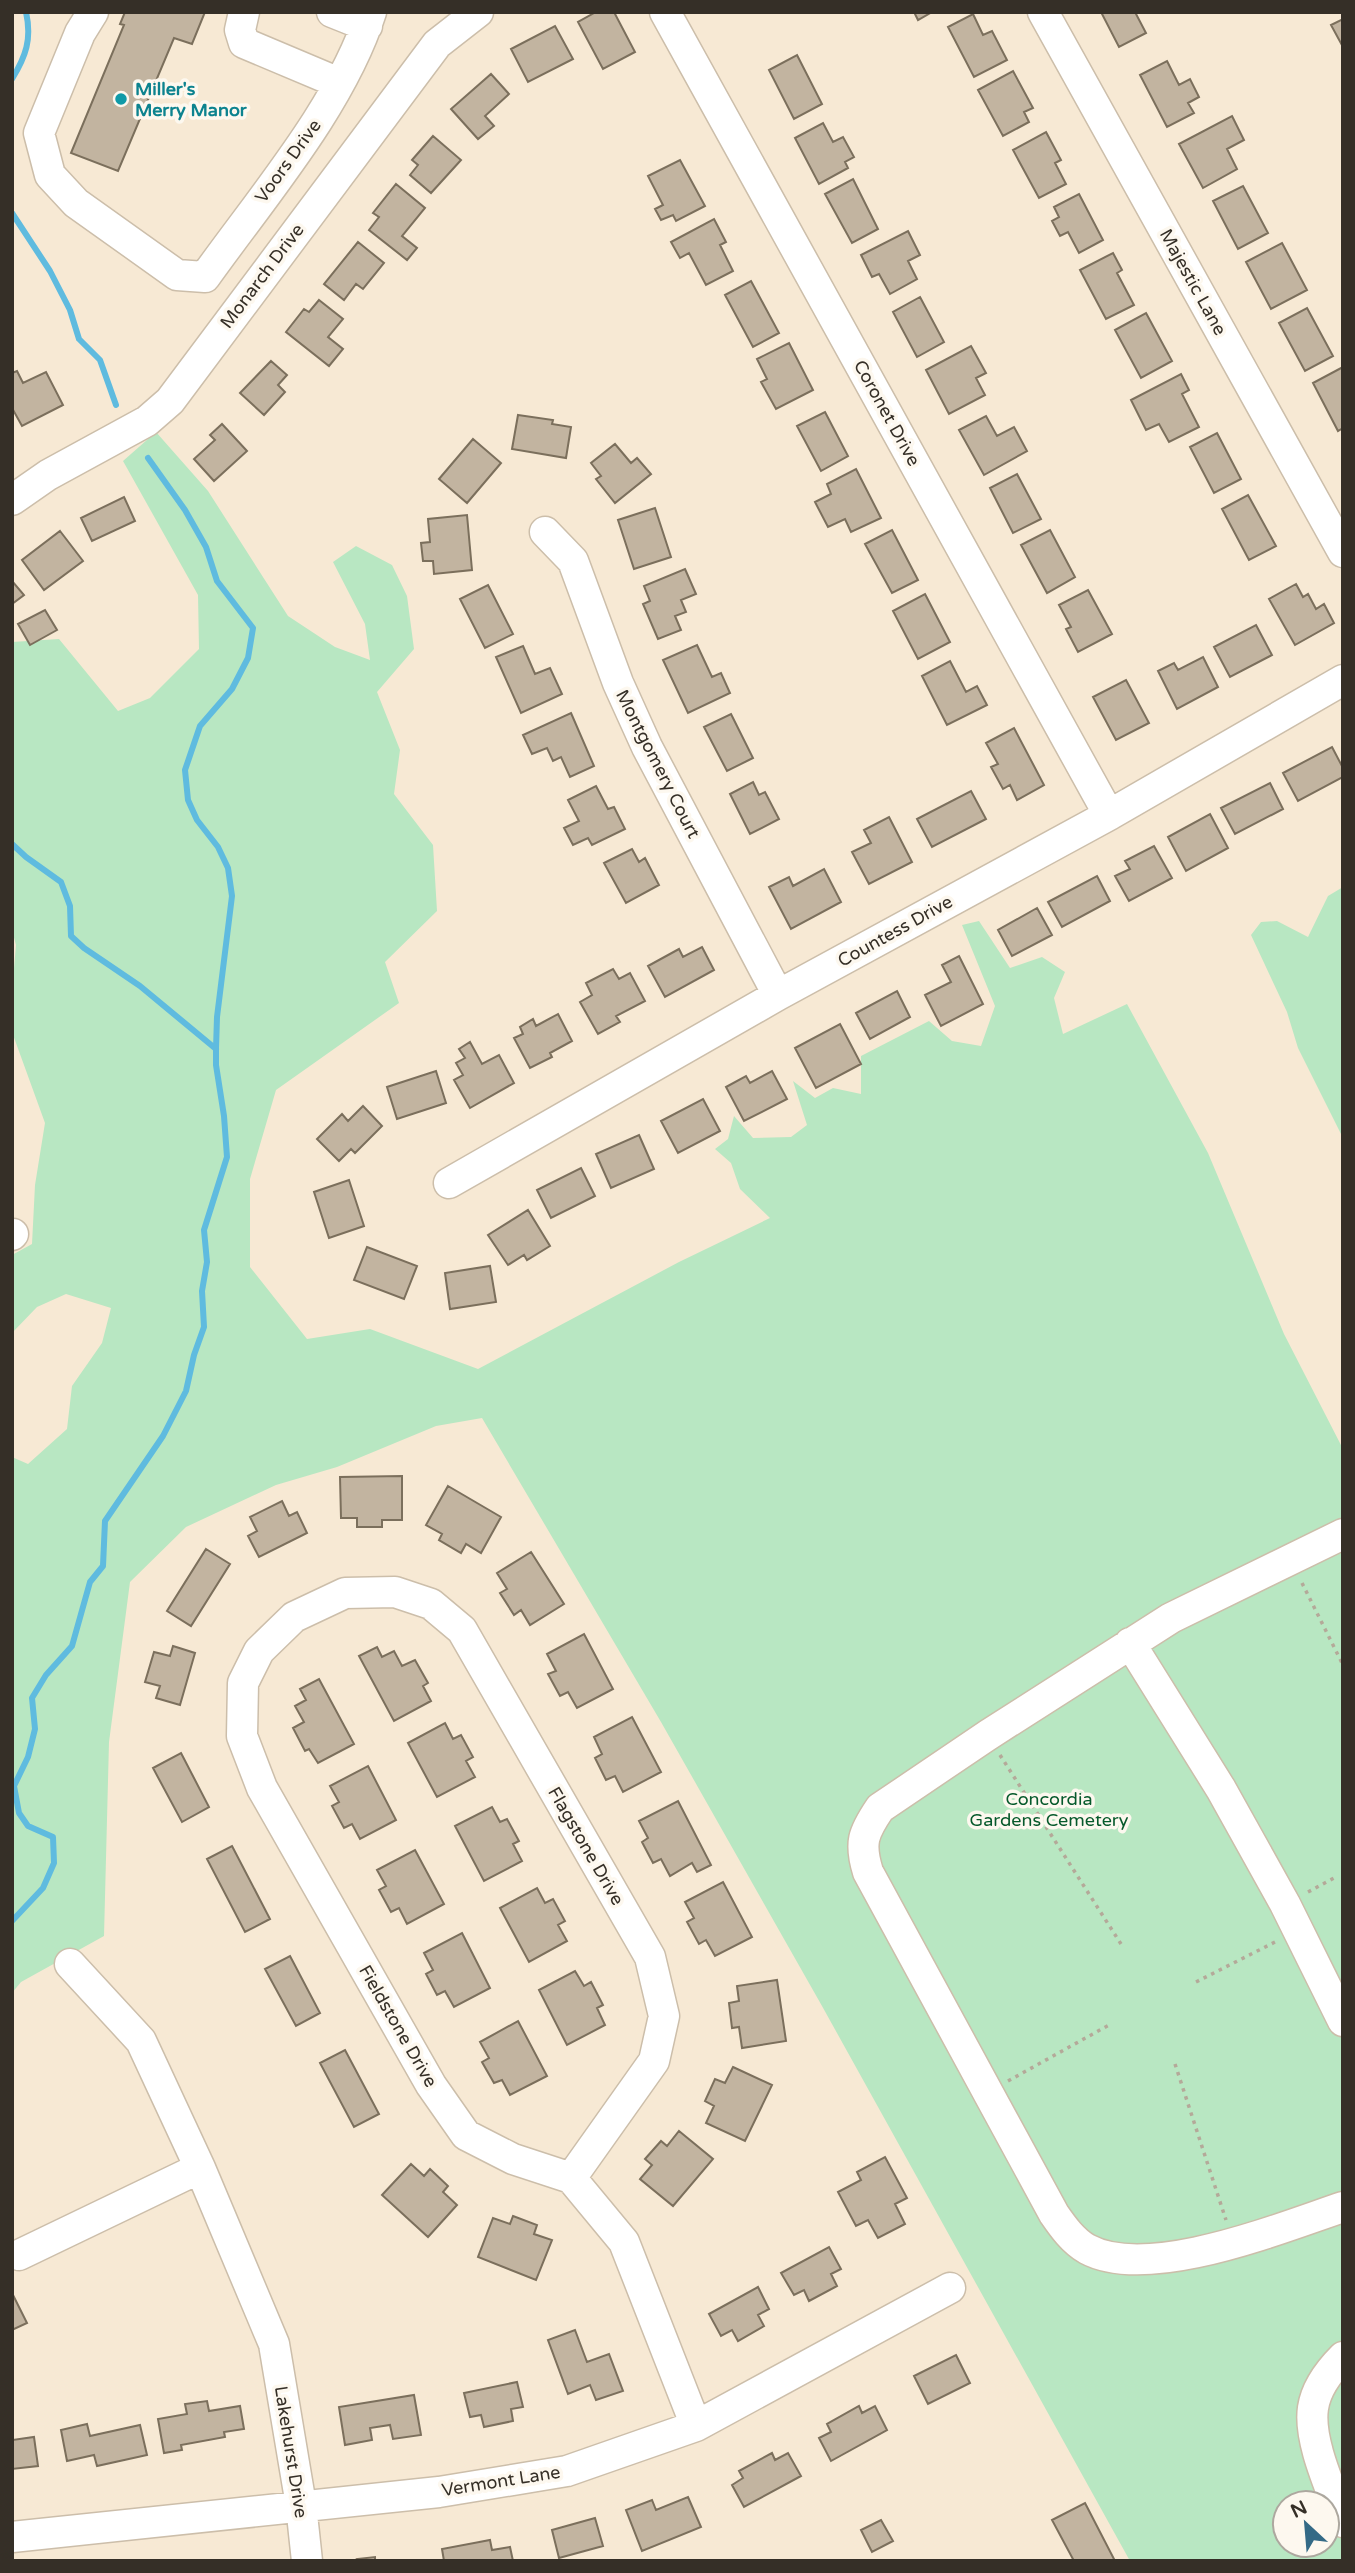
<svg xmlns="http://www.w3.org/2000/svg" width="1355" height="2573" font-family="'Varela Round',sans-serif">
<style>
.green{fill:#b8e7c2;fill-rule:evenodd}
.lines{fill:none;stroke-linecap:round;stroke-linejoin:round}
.stream{stroke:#5fbbdf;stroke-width:6}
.building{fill:#c2b4a0;stroke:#7b6f5c;stroke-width:2}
.minor-casing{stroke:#ccbeaa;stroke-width:33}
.path{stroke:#b4a999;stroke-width:3.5;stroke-dasharray:3.5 5;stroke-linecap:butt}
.minor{stroke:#fff;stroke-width:30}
.culture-dot{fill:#0f9aa8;stroke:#fdf8ef;stroke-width:2.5}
.labels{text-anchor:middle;stroke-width:7;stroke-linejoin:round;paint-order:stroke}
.culture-label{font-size:18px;font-weight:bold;fill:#0d838f;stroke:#fdf8ef;text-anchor:start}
.street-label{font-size:18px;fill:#352f27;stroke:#fdf8ef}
.park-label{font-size:18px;fill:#06592b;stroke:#fdf8ef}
</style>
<rect width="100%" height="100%" fill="#f7e9d4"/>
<!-- green -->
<path class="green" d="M156 432 208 491 288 616 335 647 370 660 365 624 333 562 356 546 392 565 407 596 414 649 377 692 400 750 394 794 433 845 437 911 385 962 399 1003 276 1090 250 1179V1267L307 1339 370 1329 478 1369 679 1262 770 1218 740 1189 731 1163 715 1149 728 1139 734 1116 753 1138 791 1137 807 1125 793 1081 815 1098 833 1088 861 1094V1056L929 1021 952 1041 981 1046 995 1006 962 925 979 921 1010 968 1042 957 1065 972 1054 998 1063 1034 1127 1004 1208 1153 1284 1334 1343 1449V2561H1130L822 2006 661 1722 482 1418 436 1426 337 1467 276 1485 186 1527 130 1582 109 1742 104 1936 21 1982 12 1993V1457L28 1464 67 1429 72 1386 102 1343 111 1308 66 1294 37 1307 12 1333V1255L32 1244 35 1185 45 1123 12 1032V991L16 945 12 930V642L59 639 118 711 150 698 199 649 198 595 123 461ZM1285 2503H1327V2545H1285Z
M1343 887V1138L1298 1048 1287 1012 1251 935 1261 922 1277 921 1308 937 1328 896Z"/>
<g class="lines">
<!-- stream -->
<path class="stream" d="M12 79C26 56 32 39 26 12
M12 213 50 271 70 310 79 339 100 360 116 405
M12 844 26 857 61 882 70 906 71 936 84 948 140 986 216 1049
M12 1921 43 1888 54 1863 53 1837 28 1826 19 1813 14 1786 28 1757 35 1729 32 1698 46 1675 72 1646 90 1582 103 1566 105 1521 163 1436 186 1391 194 1355 204 1327 202 1291 207 1262 204 1230 227 1157 224 1116 216 1065V1049L217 1017 232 896 228 868 218 847 197 820 188 800 185 770 200 726 232 689 248 658 253 628 217 581 206 547 185 510 148 458"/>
</g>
<!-- building -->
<path class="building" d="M125 12H205L192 44 174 38 118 171 71 153 124 25 120 24Z
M596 12H614L635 52 603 69 578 22Z
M914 12H932L918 20Z
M1101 12H1135L1146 33 1119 47Z
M973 14 983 35 992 31 1007 60 974 77 948 27Z
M1343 19V47L1331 25Z
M555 26 573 59 528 82 511 49Z
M797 55 822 104 794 119 769 70Z
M1167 61 1179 85 1190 79 1199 97 1188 103 1194 113 1167 127 1140 75Z
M1013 71 1033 108 1024 112 1029 122 1003 136 978 90Z
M491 74 509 94 485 116 494 126 478 139 451 109Z
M1232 116 1244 140 1227 149 1237 169 1203 188 1179 144Z
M823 123 833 142 843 137 854 157 845 162 848 168 819 184 795 138Z
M1046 132 1061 160 1055 163 1066 184 1039 198 1013 150Z
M433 136 461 160 431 193 410 175 418 165 412 160Z
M680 160 705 206 676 221 673 215 661 220 655 209 663 205 648 176Z
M853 179 878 229 852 243 825 194Z
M396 184 425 208 402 236 417 248 407 260 369 230 379 217 373 213Z
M1243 186 1268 233 1238 249 1213 201Z
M1079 194 1103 240 1079 253 1068 232 1060 236 1052 221 1059 217 1054 207Z
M714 219 726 242 720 245 733 271 706 285 689 253 680 258 671 242Z
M908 231 920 255 908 261 917 279 890 294 879 274 872 277 861 255Z
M358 242 384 263 363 289 356 284 344 300 324 284Z
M1282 243 1307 290 1271 309 1246 262Z
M1113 253 1122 270 1117 273 1134 305 1106 319 1080 270Z
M751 281 779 333 753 347 725 295Z
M920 297 944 342 917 357 893 312Z
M319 300 343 319 328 337 343 349 329 366 286 332 304 309 309 312Z
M1307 308 1333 356 1305 371 1279 323Z
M1146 313 1172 361 1141 378 1115 330Z
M789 343 813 390 776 409 761 382 767 379 757 359Z
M971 346 986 373 976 378 985 395 949 414 926 370Z
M271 361 287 375 278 385 285 392 264 415 240 393Z
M1343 367V428L1338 431 1313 383Z
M17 371 23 383 46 372 63 405 22 426 12 408V373Z
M1181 374 1189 390 1182 394 1199 427 1169 442 1159 424 1146 430 1131 400Z
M825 412 848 456 821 471 797 426Z
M518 415 553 420 552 424 571 427 566 458 512 449Z
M986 416 997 436 1014 427 1027 451 984 475 959 430Z
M222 424 247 451 214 481 194 459 215 440 210 435Z
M1217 433 1241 479 1214 493 1190 447Z
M473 439 501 463 467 503 439 479Z
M615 444 631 463 637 458 651 474 615 503 596 479 601 476 591 463Z
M856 469 881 518 851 532 845 519 828 527 815 502 831 494 827 484Z
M1017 474 1041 519 1013 533 990 488Z
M1248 495 1276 546 1249 560 1222 509Z
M124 497 135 521 92 541 81 518Z
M655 508 671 557 634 569 618 520Z
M467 515 472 570 434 574 433 561H423L421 543 430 542 428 519Z
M892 530 918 580 892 593 865 544Z
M1050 530 1075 577 1047 593 1021 545Z
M60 531 83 561 44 590 22 560Z
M685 569 696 594 681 600 686 612 675 616 681 630 658 639 643 604 650 601 644 586Z
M12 581 24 595 12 604Z
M1296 584 1303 597 1308 594 1316 609 1324 604 1334 623 1295 645 1269 599Z
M488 585 513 634 485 648 460 599Z
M1088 590 1112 634 1078 652 1066 629 1071 627 1059 605Z
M925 594 950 642 918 659 893 611Z
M45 610 57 630 30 645 18 624Z
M1256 625 1272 655 1230 677 1214 647Z
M697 645 712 677 721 673 730 693 688 713 663 660Z
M523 646 535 674 550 668 562 694 521 713 496 657Z
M1203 657 1218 687 1177 709 1158 671 1174 663 1178 670Z
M950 661 966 692 977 686 987 705 947 725 922 676Z
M1126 680 1149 723 1116 740 1093 697Z
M571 713 594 766 570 777 561 757 553 761 547 748 532 754 523 735Z
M731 714 753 758 727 771 704 727Z
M1014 728 1044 785 1017 800 1010 785 1003 789 991 767 998 764 986 743Z
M1332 747 1343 768V777L1298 801 1283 773Z
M753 782 759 795 765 792 779 819 750 834 730 794Z
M1270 783 1283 809 1235 834 1221 808Z
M596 786 608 809 614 807 625 829 592 845 588 838 573 845 564 828 579 821 568 800Z
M971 791 986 819 932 847 917 819Z
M1210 814 1228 848 1186 871 1168 837Z
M889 817 912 862 869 884 852 852 871 843 864 830Z
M1154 846 1172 878 1129 901 1115 876 1130 869 1125 861Z
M632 849 639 862 645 858 659 885 626 903 604 863Z
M824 869 841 902 791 929 769 887 789 877 793 886Z
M1097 876 1110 901 1062 927 1048 902Z
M1037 908 1052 935 1012 956 998 930Z
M702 947 714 970 665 997 648 966 679 949 683 957Z
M959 956 983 1004 941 1026 925 995 951 982 942 965Z
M613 969 619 979 630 973 645 1001 616 1016 620 1022 598 1034 580 1002 592 995 586 983Z
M897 991 910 1017 870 1039 856 1013Z
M558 1014 572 1041 550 1053 552 1057 530 1068 514 1038 523 1034 520 1027 533 1019 536 1026Z
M840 1024 861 1064 816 1088 795 1048Z
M470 1042 482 1064 499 1055 514 1083 470 1108 454 1080 463 1075 456 1063 465 1058 459 1049Z
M436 1071 446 1103 397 1119 387 1087Z
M772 1071 787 1099 744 1121 726 1087 746 1076 750 1083Z
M703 1099 720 1131 678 1153 661 1121Z
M363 1106 382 1126 355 1153 351 1149 339 1161 317 1139 342 1114 348 1121Z
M639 1135 654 1169 611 1188 596 1154Z
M581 1168 595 1196 551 1218 537 1190Z
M349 1180 364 1226 329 1238 314 1192Z
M528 1210 550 1246 527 1260 524 1255 508 1265 488 1235Z
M367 1247 417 1266 404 1299 354 1280Z
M490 1266 496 1302 450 1309 445 1273Z
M402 1476V1520H382V1527H357V1518H341L340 1477Z
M448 1486 501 1517 481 1553 466 1544 461 1553 439 1540 442 1534 426 1525Z
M282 1501 289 1516 297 1512 307 1533 259 1557 248 1536 257 1531 250 1517Z
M206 1549 230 1564 191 1626 167 1611Z
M531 1552 564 1604 530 1625 521 1610 514 1615 500 1593 507 1589 497 1573Z
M584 1634 613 1689 577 1708 568 1692 560 1696 548 1674 556 1671 547 1654Z
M173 1646 195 1653 180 1705 156 1698 160 1686 145 1682 154 1652 170 1656Z
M377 1647 382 1657 394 1651 402 1666 415 1660 428 1683 423 1686 431 1701 394 1721 359 1656Z
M319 1679 354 1744 318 1763 309 1749 305 1751 293 1728 304 1722 295 1706 306 1700 300 1689Z
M632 1717 661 1772 623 1792 615 1776 606 1780 595 1758 602 1754 594 1737Z
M445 1723 453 1739 461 1735 473 1757 466 1761 475 1777 437 1797 408 1743Z
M181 1753 209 1807 182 1822 153 1768Z
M368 1766 396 1820 360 1839 352 1824 344 1828 332 1806 339 1802 330 1786Z
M678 1801 711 1865 697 1872 692 1863 670 1876 661 1859 653 1863 642 1842 648 1838 639 1821Z
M492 1807 500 1822 507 1819 519 1841 513 1844 522 1861 484 1881 455 1826Z
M232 1846 270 1919 245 1932 207 1859Z
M415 1850 444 1904 407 1924 399 1908 391 1912 379 1890 386 1886 377 1870Z
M723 1882 752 1937 715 1956 706 1940 699 1944 687 1922 694 1918 685 1902Z
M537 1888 545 1903 553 1899 565 1921 558 1925 567 1941 529 1962 500 1908Z
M462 1933 490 1988 454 2007 445 1991 437 1995 426 1974 433 1970 424 1953Z
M290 1956 320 2013 296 2026 265 1969Z
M575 1971 584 1986 591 1982 603 2005 597 2008 605 2025 567 2045 539 1990Z
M777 1980 786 2041 742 2048 739 2027 732 2028 729 2003 739 2001 737 1986Z
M518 2021 547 2076 510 2095 502 2080 494 2083 482 2062 489 2058 480 2042Z
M345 2050 379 2114 354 2127 320 2063Z
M733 2067 772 2085 745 2141 706 2123 714 2106 705 2101 715 2079 725 2083Z
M679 2131 713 2159 673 2206 640 2179 652 2165 645 2159 661 2141 667 2146Z
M885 2157 907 2198 895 2204 905 2224 878 2238 868 2220 856 2226 838 2192 861 2180 857 2172Z
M411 2164 424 2176 430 2169 448 2186 443 2192 457 2205 428 2237 382 2195Z
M513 2216 537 2225 534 2234 552 2240 536 2280 478 2257 493 2218 510 2224Z
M829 2247 841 2269 831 2274 837 2286 809 2301 804 2290 794 2295 781 2273Z
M758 2287 769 2309 758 2315 764 2326 738 2341 732 2330 721 2336 709 2314Z
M12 2293 27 2323 12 2330Z
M575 2330 587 2362 609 2354 623 2391 596 2400 590 2385 568 2394 548 2340Z
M956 2355 970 2383 928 2404 914 2376Z
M517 2382 523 2407 511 2409 513 2421 484 2427 481 2415 470 2417 464 2393Z
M414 2395 421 2435 393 2439 390 2425 370 2428 372 2440 345 2445 339 2407Z
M207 2401 209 2411 240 2406 244 2429 224 2432 225 2437 181 2445 182 2450 164 2453 158 2419 187 2414 185 2404Z
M859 2406 862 2413 875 2406 887 2430 831 2461 819 2438 831 2432 827 2424Z
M87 2424 90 2436 140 2425 147 2455 97 2466 94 2455 67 2461 61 2430Z
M34 2437 38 2466 12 2469V2440Z
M772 2453 775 2460 788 2453 801 2476 744 2507 732 2485 743 2478 739 2471Z
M688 2497 701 2527 642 2551 626 2510 652 2500 656 2510Z
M1085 2503 1115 2561H1074L1052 2520Z
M595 2518 603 2546 559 2558 552 2530Z
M881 2520 893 2541 872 2552 861 2530Z
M490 2540 492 2550 510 2547 513 2561H444L442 2549Z
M375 2557V2561H358L357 2559Z"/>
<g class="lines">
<defs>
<path id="minor" d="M93 12 80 33 39 133 50 175 76 203 177 275 205 277C262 197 341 106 371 12
M244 12 240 30 244 43 339 83
M332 12 367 26
M665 12 1109 815
M1043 12 1343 552
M12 500 48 475 147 421 170 401 437 44 478 12
M545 532 573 561 618 683 647 747 778 995
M449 1183 778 995 1109 815 1343 680
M12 1235 13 1234
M1343 1534 1171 1618 988 1735 880 1808C863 1833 859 1843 868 1872L1054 2214C1063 2227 1073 2241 1087 2249 1148 2282 1280 2228 1343 2207
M1130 1643 1221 1789 1285 1904 1343 2021
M70 1964 141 2041 200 2168 274 2344 301 2505 307 2561
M571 2178 654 2061 664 2016 650 1957 462 1630 431 1604 395 1592 345 1593 294 1617 259 1651 243 1683 242 1736 262 1788 431 2085 466 2135 513 2159 571 2178 624 2242 696 2426
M19 2255 200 2168
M1343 2357C1329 2371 1316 2388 1313 2408 1308 2441 1332 2491 1343 2522
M12 2537 439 2492 567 2471 696 2426 950 2288"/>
</defs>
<!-- minor casing -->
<use href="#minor" class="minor-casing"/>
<!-- path -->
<path class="path" d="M1302 1583 1343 1665
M1000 1755 1121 1944
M1308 1892 1334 1878
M1196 1982 1275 1942
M1175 2064 1226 2220
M1008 2081 1109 2025"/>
<!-- minor -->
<use href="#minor" class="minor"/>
</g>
<!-- markers -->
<circle class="culture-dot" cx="121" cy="99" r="7"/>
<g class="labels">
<!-- culture labels -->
<g class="culture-label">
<text x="135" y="95">Miller's<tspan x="135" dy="21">Merry Manor</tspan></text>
</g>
<!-- street labels -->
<g class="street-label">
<text transform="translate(288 161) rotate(-54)" y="6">Voors Drive</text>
<text transform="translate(262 276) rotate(-53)" y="6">Monarch Drive</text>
<text transform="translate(1193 282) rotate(61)" y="6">Majestic Lane</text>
<text transform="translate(887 413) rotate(61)" y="6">Coronet Drive</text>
<text transform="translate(658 764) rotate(63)" y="6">Montgomery Court</text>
<text transform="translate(895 931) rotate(-29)" y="6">Countess Drive</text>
<text transform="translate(586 1846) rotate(60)" y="6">Flagstone Drive</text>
<text transform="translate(398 2026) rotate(60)" y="6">Fieldstone Drive</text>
<text transform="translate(291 2452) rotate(81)" y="6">Lakehurst Drive</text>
<text transform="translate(501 2481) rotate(-9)" y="6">Vermont Lane</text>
</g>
<!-- park labels -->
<g class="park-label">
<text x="1049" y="1805">Concordia<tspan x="1049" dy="21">Gardens Cemetery</tspan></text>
</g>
</g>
<!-- border -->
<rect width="1355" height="2573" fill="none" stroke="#352f27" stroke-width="28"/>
<!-- north arrow -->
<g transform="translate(1306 2524) rotate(334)"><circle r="33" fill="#fdf8ef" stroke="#ada89f" stroke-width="2"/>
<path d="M0-5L12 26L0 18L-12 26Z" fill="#346a86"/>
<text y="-10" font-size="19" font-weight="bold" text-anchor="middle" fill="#352f27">N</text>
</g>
</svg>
